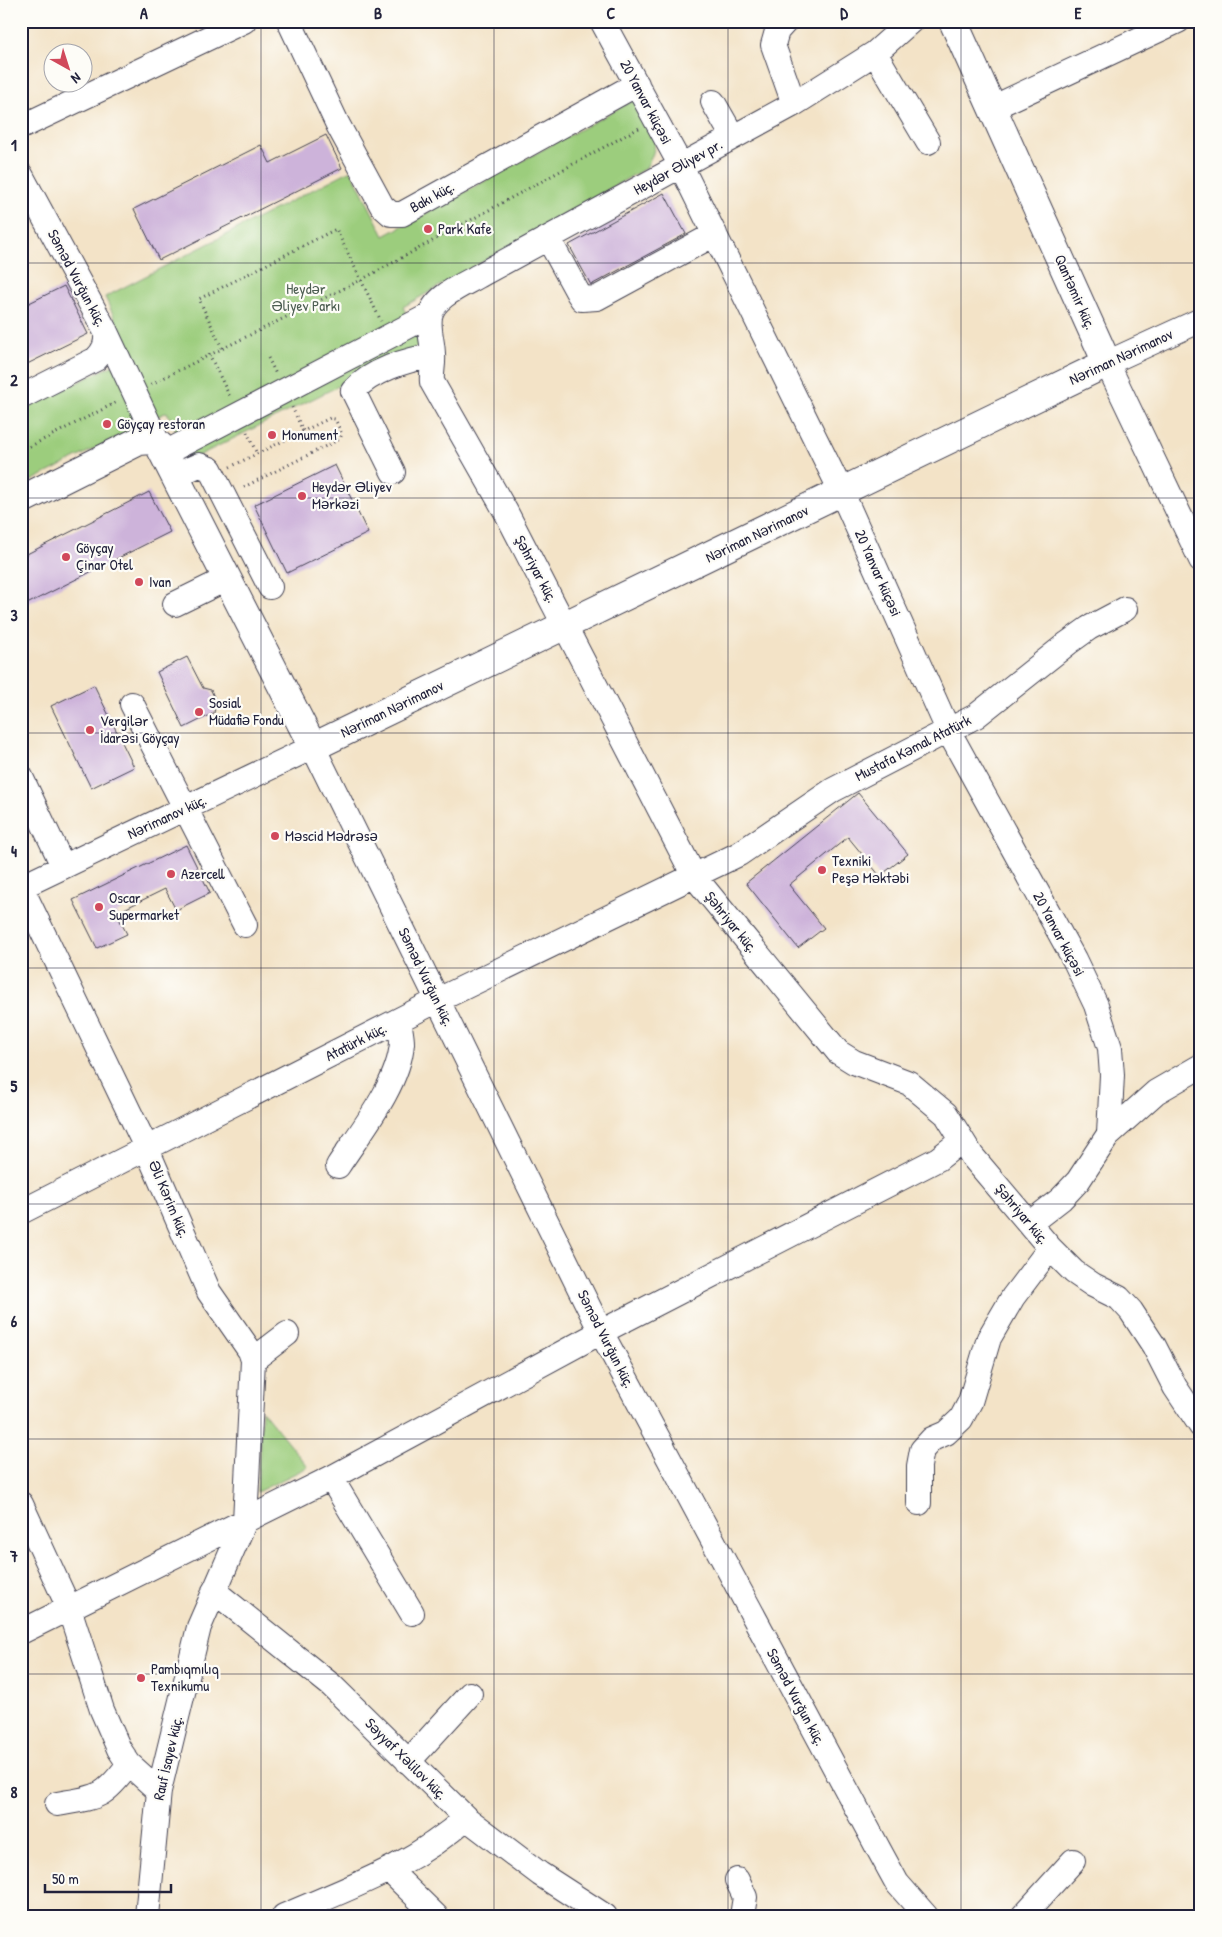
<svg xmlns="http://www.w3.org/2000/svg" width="1222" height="1937" font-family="'Patrick Hand',sans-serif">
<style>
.green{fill:#9ccd7d;stroke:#5f785c}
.building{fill:#cdb3da}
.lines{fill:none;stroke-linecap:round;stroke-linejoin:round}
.minor-casing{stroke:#413f50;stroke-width:26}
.major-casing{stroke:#413f50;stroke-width:30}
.path{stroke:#413f50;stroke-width:3;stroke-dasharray:1 4;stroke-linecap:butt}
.minor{stroke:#fff;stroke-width:24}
.major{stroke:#fff;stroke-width:28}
.grid{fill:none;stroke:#22223b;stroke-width:1;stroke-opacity:0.55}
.poi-dot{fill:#d1495b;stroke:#fdfcf7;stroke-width:2}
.labels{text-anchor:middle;stroke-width:4.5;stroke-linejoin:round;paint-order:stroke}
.street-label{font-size:15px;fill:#22223b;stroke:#fdfcf7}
.poi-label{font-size:15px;fill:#22223b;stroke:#fdfcf7;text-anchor:start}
.park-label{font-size:15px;fill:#4d5e52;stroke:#fdfcf7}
.neatline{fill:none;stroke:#22223b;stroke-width:2}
.grid-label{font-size:16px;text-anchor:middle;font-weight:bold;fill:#22223b}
</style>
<rect width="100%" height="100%" fill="#fdfcf7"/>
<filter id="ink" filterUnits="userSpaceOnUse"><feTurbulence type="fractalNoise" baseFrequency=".02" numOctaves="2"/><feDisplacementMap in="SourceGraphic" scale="10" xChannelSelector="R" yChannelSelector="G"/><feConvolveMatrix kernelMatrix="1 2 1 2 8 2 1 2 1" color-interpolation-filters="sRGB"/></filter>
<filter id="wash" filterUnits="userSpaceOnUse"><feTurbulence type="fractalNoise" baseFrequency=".0096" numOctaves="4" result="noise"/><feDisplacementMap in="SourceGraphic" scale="20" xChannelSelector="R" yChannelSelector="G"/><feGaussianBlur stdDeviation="1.12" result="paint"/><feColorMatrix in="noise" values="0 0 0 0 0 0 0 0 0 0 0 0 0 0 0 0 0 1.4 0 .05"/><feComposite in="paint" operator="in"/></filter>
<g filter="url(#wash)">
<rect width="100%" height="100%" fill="#f3e3c7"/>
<!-- green -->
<path class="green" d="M636 99C651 126 664 138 646 168L403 307 421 345 190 460 167 412 21 486V410L132 356 105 297 351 170 384 236Z
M262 1410 308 1467 257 1492Z"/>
<g id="blocks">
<!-- building -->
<path class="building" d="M326 135 342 168 159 260 134 209 261 145 270 163Z
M664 193 686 234 591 285 569 245Z
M64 286 88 334 21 367V307Z
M335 465 368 533 287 573 254 505Z
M149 492 170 532 21 607V557Z
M187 657 203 688 211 690 216 702 214 713 184 728 157 672Z
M94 685 134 767 91 788 51 706Z
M858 793 908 854 880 876 848 837 789 885 824 928 798 948 746 883Z
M186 845 210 893 176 910 165 889 116 913 127 934 97 948 73 900Z"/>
</g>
</g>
<g filter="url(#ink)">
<use href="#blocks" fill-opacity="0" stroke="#413f50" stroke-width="1"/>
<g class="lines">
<defs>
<path id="minor" d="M289 21 338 125 382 206 391 214H402L637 84
M602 21 681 166 842 493 949 732 1074 959 1096 1005 1110 1048 1112 1075 1109 1134
M786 21 777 31 773 45 794 104
M911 21 875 53 794 104 482 274C466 284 433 296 430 317 428 330 433 342 433 355 434 364 431 373 432 382L506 512 694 876 838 1052 854 1062 909 1083 946 1114 972 1156 1050 1248 1074 1272 1093 1285 1119 1298 1131 1311 1154 1346 1175 1387 1201 1426
M875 53 928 142
M713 102 733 137
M992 108 1178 21
M21 127 244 21
M21 175 106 332C107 344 104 351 96 359L21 397
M548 238 578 293 582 299 597 298 715 234
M1201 320 1107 363 1201 560
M106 332 159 445
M165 453 430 315
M393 472 353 391C371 371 407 359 433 356
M176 475 199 465 210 469 270 587
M175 604 228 578
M132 704 245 925
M21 777 63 866
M21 887 313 747 601 1332 879 1850 897 1883 926 1916
M21 887 146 1147 209 1292 250 1351 253 1360 245 1521 199 1627 159 1791 147 1916
M338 1166C360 1132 399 1085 402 1043 402 1036 400 1028 399 1020
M21 1212 438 1000 739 854 833 790 976 716 1068 643 1089 628 1125 609
M1030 1223 1061 1199 1078 1181 1109 1134 1156 1092 1201 1066
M253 1360 287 1334
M331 1478 412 1613
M919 1503V1466L922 1450 932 1439 946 1433 961 1419 970 1402 989 1338 1013 1297 1050 1248
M21 1504 69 1608 102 1710 119 1749 129 1764 159 1791
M214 1591 331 1685 466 1818 540 1874 605 1916
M21 1632 331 1478 601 1332 938 1159 961 1141
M408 1762 470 1694
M57 1804C98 1797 103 1799 129 1764
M390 1871 436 1916
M737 1880 745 1897 742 1916
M284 1916C348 1888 413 1866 466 1818
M1023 1916 1073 1861"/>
<path id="major" d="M21 500 139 441 151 440 159 445 313 747 1107 363 953 21"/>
</defs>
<!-- minor casing -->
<use href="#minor" class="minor-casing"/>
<!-- major casing -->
<use href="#major" class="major-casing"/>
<!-- path -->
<path class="path" d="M222 348 199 299 336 229 381 321
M209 354 230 397
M268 358 276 374
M151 384 361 280 639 128
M292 407 303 431
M247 432 257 454
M21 451 119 401
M230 467 330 418 335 419 342 434 340 439 242 488"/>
<!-- minor -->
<use href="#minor" class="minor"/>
<!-- major -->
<use href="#major" class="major"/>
</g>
</g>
<!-- grid -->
<path class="grid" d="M261 21V1916M494 21V1916M728 21V1916M961 21V1916M21 263H1201M21 498H1201M21 733H1201M21 968H1201M21 1204H1201M21 1439H1201M21 1674H1201"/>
<!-- markers -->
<g class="poi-dot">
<circle cx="428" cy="229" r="5"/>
<circle cx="107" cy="424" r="5"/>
<circle cx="272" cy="435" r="5"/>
<circle cx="302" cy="496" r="5"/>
<circle cx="66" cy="557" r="5"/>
<circle cx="139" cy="582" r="5"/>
<circle cx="199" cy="712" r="5"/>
<circle cx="90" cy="730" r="5"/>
<circle cx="275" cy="836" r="5"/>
<circle cx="822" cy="870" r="5"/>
<circle cx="171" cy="874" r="5"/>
<circle cx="99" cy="907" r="5"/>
<circle cx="141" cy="1678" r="5"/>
</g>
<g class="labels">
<!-- street labels -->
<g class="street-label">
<text transform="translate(646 102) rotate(62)" y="5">20 Yanvar küçəsi</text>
<text transform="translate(678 167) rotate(-29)" y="5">Heydər Əliyev pr.</text>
<text transform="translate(432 197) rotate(-29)" y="5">Bakı küç.</text>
<text transform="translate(77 278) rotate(62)" y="5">Səməd Vurğun küç.</text>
<text transform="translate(1075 292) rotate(66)" y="5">Qantəmir küç.</text>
<text transform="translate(1121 357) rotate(-25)" y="5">Nəriman Nərimanov</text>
<text transform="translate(757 534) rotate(-26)" y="5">Nəriman Nərimanov</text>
<text transform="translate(536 569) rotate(62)" y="5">Şəhriyar küç.</text>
<text transform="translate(878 573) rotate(66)" y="5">20 Yanvar küçəsi</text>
<text transform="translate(392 709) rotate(-26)" y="5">Nəriman Nərimanov</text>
<text transform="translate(913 748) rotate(-27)" y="5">Mustafa Kəmal Atatürk</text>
<text transform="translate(167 817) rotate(-25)" y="5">Nərimanov küç.</text>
<text transform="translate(731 922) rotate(51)" y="5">Şəhriyar küç.</text>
<text transform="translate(1059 934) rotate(62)" y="5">20 Yanvar küçəsi</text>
<text transform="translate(426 977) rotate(64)" y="5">Səməd Vurğun küç.</text>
<text transform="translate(356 1042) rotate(-27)" y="5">Atatürk küç.</text>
<text transform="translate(169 1199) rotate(67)" y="5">Əli Kərim küç.</text>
<text transform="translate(1022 1214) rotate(50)" y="5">Şəhriyar küç.</text>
<text transform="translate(606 1339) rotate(63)" y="5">Səməd Vurğun küç.</text>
<text transform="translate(796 1697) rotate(62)" y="5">Səməd Vurğun küç.</text>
<text transform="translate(168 1758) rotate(-77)" y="5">Rauf İsayev küç.</text>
<text transform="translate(406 1759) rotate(45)" y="5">Səyyaf Xəlilov küç.</text>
</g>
<!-- poi labels -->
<g class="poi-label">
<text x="438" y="234">Park Kafe</text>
<text x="117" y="429">Göyçay restoran</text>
<text x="282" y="440">Monument</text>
<text x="312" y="492">Heydər Əliyev<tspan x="312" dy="17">Mərkəzi</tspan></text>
<text x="76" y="553">Göyçay<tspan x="76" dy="17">Çinar Otel</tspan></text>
<text x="149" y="587">Ivan</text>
<text x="209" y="708">Sosial<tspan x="209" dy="17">Müdafiə Fondu</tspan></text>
<text x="100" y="726">Vergilər<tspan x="100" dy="17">İdarəsi Göyçay</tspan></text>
<text x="285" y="841">Məscid Mədrəsə</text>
<text x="832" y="866">Texniki<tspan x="832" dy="17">Peşə Məktəbi</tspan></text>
<text x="181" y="879">Azercell</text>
<text x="109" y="903">Oscar<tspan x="109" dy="17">Supermarket</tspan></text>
<text x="151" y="1674">Pambıqmılıq<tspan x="151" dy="17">Texnikumu</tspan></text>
</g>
<!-- park labels -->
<g class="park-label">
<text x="306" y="294">Heydər<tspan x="306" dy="17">Əliyev Parkı</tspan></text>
</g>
</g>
<!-- margin -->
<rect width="1222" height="1937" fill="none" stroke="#fdfcf7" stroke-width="55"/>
<!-- north arrow -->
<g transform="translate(68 68) rotate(141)"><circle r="24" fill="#fdfcf7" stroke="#a5a5ac"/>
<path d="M0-4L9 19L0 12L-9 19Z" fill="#d1495b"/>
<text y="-8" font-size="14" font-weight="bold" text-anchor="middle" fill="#22223b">N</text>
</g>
<!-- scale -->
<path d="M45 1884v8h126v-8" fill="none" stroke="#22223b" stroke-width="2.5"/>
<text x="52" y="1884" font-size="15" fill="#22223b" stroke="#fdfcf7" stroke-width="4" paint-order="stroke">50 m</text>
<rect x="28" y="28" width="1166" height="1882" class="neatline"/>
<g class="grid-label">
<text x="144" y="19">A</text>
<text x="378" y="19">B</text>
<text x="611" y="19">C</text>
<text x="844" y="19">D</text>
<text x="1078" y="19">E</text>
<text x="14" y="151">1</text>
<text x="14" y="386">2</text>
<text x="14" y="621">3</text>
<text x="14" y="857">4</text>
<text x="14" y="1092">5</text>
<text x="14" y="1327">6</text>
<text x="14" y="1562">7</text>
<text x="14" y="1798">8</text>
</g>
</svg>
